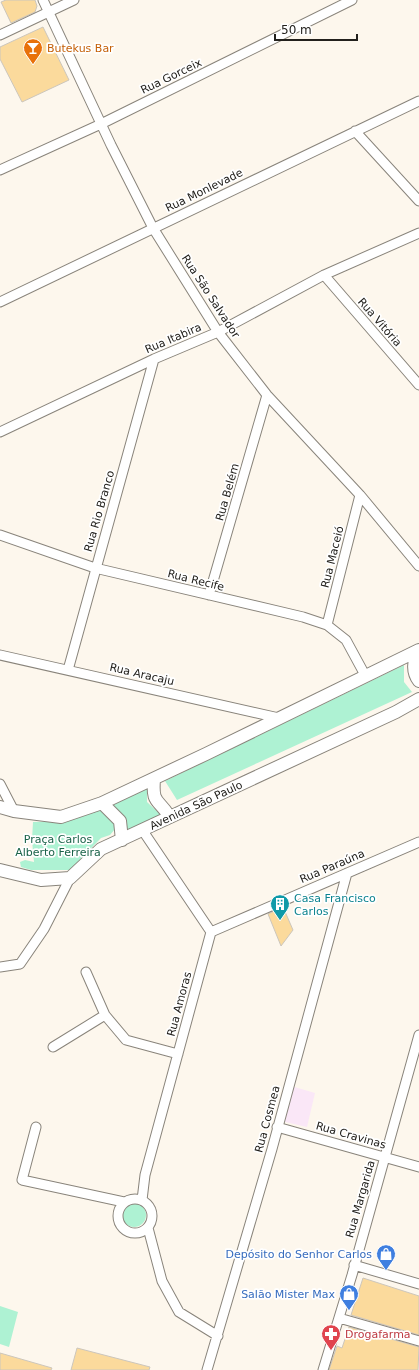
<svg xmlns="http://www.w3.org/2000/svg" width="419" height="1370" font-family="'DejaVu Sans',sans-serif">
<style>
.industrial{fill:#fae7f7}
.green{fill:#aef2d3}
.building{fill:#fbda9c;stroke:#ccc6bc}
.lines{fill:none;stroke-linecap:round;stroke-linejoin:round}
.street-casing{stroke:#89847b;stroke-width:11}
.secondary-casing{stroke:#89847b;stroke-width:14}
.street{stroke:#fff;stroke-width:9}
.secondary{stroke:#fff;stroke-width:12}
.labels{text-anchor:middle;stroke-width:3.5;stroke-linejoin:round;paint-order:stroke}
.food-label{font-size:11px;fill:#c56008;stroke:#fff;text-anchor:start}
.street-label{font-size:11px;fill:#22201c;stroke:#fff}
.park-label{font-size:11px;fill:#1a6349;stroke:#fff}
.culture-label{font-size:11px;fill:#0d838f;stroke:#fff;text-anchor:start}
.shop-label{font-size:11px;fill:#366cbe;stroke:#fff;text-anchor:end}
.health-label{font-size:11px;fill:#be3a42;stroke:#fff;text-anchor:start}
</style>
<rect width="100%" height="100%" fill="#fdf7ed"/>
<!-- industrial -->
<path class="industrial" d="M291 1086 315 1093 307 1127 281 1121Z"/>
<!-- green -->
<path class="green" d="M404 665V682L412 692 177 800 165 781Z
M147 785V802L162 816 129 831 111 803Z
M98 807 113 819 115 829 110 835 101 838 70 870H31L21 867 20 862 25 860 34 862 32 840 33 822C57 822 76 816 98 807Z
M122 1215a12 12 0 1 1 24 0a12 12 0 1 1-24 0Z
M0 1306 18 1312 9 1347 0 1344Z"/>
<!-- building -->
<path class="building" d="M6 0H35L37 6 35 12 11 23 1 2Z
M43 27 69 80 22 102 0 59V47Z
M283 907 293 930 281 946 268 914Z
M363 1278 419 1296V1335L351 1315Z
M349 1327 419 1347 418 1370H329L337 1346 342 1348Z
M77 1348 150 1367 149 1370H71Z
M0 1353 52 1368 51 1370H0Z"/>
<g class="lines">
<defs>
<path id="street" d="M43 0 111 145 153 228 218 332 267 395 360 495 419 566
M0 35 74 0
M355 131 419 201
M0 170 101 124 352 0
M324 275 419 385
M0 302 419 101
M0 432 154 359 218 332 324 275 419 233
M0 535 95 568 303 617 327 625 346 640 365 675
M209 595 267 395
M327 625 360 495
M0 655 279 718
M68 670 154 359
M0 784 14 811
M211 932 419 842
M0 967 20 964 44 929 70 878
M86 972 105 1015 126 1040 178 1054
M53 1047 105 1015
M36 1127 22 1180 124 1202
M277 1127 419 1167
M118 1216a17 17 0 1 1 34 0a17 17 0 1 1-34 0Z
M142 1200 145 1175 211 932 143 831
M148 1228 162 1281 179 1312 218 1336
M354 1265 419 1284
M339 1318 419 1341
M207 1370 272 1149 347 873
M323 1370 352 1275 419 1035"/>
<path id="secondary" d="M419 651C413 661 412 672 419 681
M154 779C152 805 158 798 169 816
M102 803 120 821 122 840
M0 807 14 811 61 817 102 803 206 754 419 650
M0 870 41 880 70 878 101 849 396 712 419 699"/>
</defs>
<!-- street casing -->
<use href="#street" class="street-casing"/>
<!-- secondary casing -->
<use href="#secondary" class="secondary-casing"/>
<!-- street -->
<use href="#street" class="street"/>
<!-- secondary -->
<use href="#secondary" class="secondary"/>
</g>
<!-- icons -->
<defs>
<symbol id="bar-pin" viewBox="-11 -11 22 30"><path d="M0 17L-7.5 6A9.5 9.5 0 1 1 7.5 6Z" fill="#e8710a" stroke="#fff"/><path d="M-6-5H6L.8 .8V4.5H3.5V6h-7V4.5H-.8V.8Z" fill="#fff"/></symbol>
<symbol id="building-pin" viewBox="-11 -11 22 30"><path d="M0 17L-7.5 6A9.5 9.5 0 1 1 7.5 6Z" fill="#0f9aa8" stroke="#fff"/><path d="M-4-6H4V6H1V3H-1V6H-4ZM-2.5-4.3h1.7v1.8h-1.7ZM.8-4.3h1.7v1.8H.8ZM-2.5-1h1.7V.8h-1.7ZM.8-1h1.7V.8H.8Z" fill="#fff"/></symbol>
<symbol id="shop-pin" viewBox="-11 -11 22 30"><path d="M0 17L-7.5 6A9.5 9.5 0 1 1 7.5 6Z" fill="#3f7fe0" stroke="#fff"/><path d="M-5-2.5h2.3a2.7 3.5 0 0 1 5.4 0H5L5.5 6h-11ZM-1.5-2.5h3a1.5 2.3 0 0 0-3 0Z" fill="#fff"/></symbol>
<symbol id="pharmacy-pin" viewBox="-11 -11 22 30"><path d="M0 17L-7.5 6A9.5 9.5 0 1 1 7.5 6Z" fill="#e0444e" stroke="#fff"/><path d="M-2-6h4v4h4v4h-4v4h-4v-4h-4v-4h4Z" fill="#fff"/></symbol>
</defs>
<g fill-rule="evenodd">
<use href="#bar-pin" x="22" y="37" width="22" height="30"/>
<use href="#building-pin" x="269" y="893" width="22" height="30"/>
<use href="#shop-pin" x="375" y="1243" width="22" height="30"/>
<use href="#shop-pin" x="338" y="1283" width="22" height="30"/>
<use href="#pharmacy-pin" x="320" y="1323" width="22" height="30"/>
</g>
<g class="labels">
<!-- food labels -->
<g class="food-label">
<text x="47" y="52">Butekus Bar</text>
</g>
<!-- street labels -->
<g class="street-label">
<text transform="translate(171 76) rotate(-26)" y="4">Rua Gorceix</text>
<text transform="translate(204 190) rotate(-26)" y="4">Rua Monlevade</text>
<text transform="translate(211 296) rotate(57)" y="4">Rua São Salvador</text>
<text transform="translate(380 322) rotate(49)" y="4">Rua Vitória</text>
<text transform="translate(173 338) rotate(-23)" y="4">Rua Itabira</text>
<text transform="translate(227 492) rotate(-74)" y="4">Rua Belém</text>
<text transform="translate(99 511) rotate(-74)" y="4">Rua Rio Branco</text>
<text transform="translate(332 557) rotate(-76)" y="4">Rua Maceió</text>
<text transform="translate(196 580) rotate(14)" y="4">Rua Recife</text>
<text transform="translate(142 674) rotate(13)" y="4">Rua Aracaju</text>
<text transform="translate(196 805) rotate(-25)" y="4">Avenida São Paulo</text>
<text transform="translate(332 866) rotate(-23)" y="4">Rua Paraúna</text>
<text transform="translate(179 1004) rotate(-75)" y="4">Rua Amoras</text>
<text transform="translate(267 1119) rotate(-75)" y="4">Rua Cosmea</text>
<text transform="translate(351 1135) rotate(16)" y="4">Rua Cravinas</text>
<text transform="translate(360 1199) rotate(-74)" y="4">Rua Margarida</text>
</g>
<!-- park labels -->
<g class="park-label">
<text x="58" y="843">Praça Carlos<tspan x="58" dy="13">Alberto Ferreira</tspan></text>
</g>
<!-- culture labels -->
<g class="culture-label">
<text x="294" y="902">Casa Francisco<tspan x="294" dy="13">Carlos</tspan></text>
</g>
<!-- shop labels -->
<g class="shop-label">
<text x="372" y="1258">Depósito do Senhor Carlos</text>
<text x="335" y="1298">Salão Mister Max</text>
</g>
<!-- health labels -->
<g class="health-label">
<text x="345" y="1338">Drogafarma</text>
</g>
</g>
<!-- scale -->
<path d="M275 34v6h82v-6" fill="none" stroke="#22201c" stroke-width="2"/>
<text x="281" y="34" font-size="12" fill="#22201c" stroke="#ffffff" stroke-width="3" paint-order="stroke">50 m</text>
</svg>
